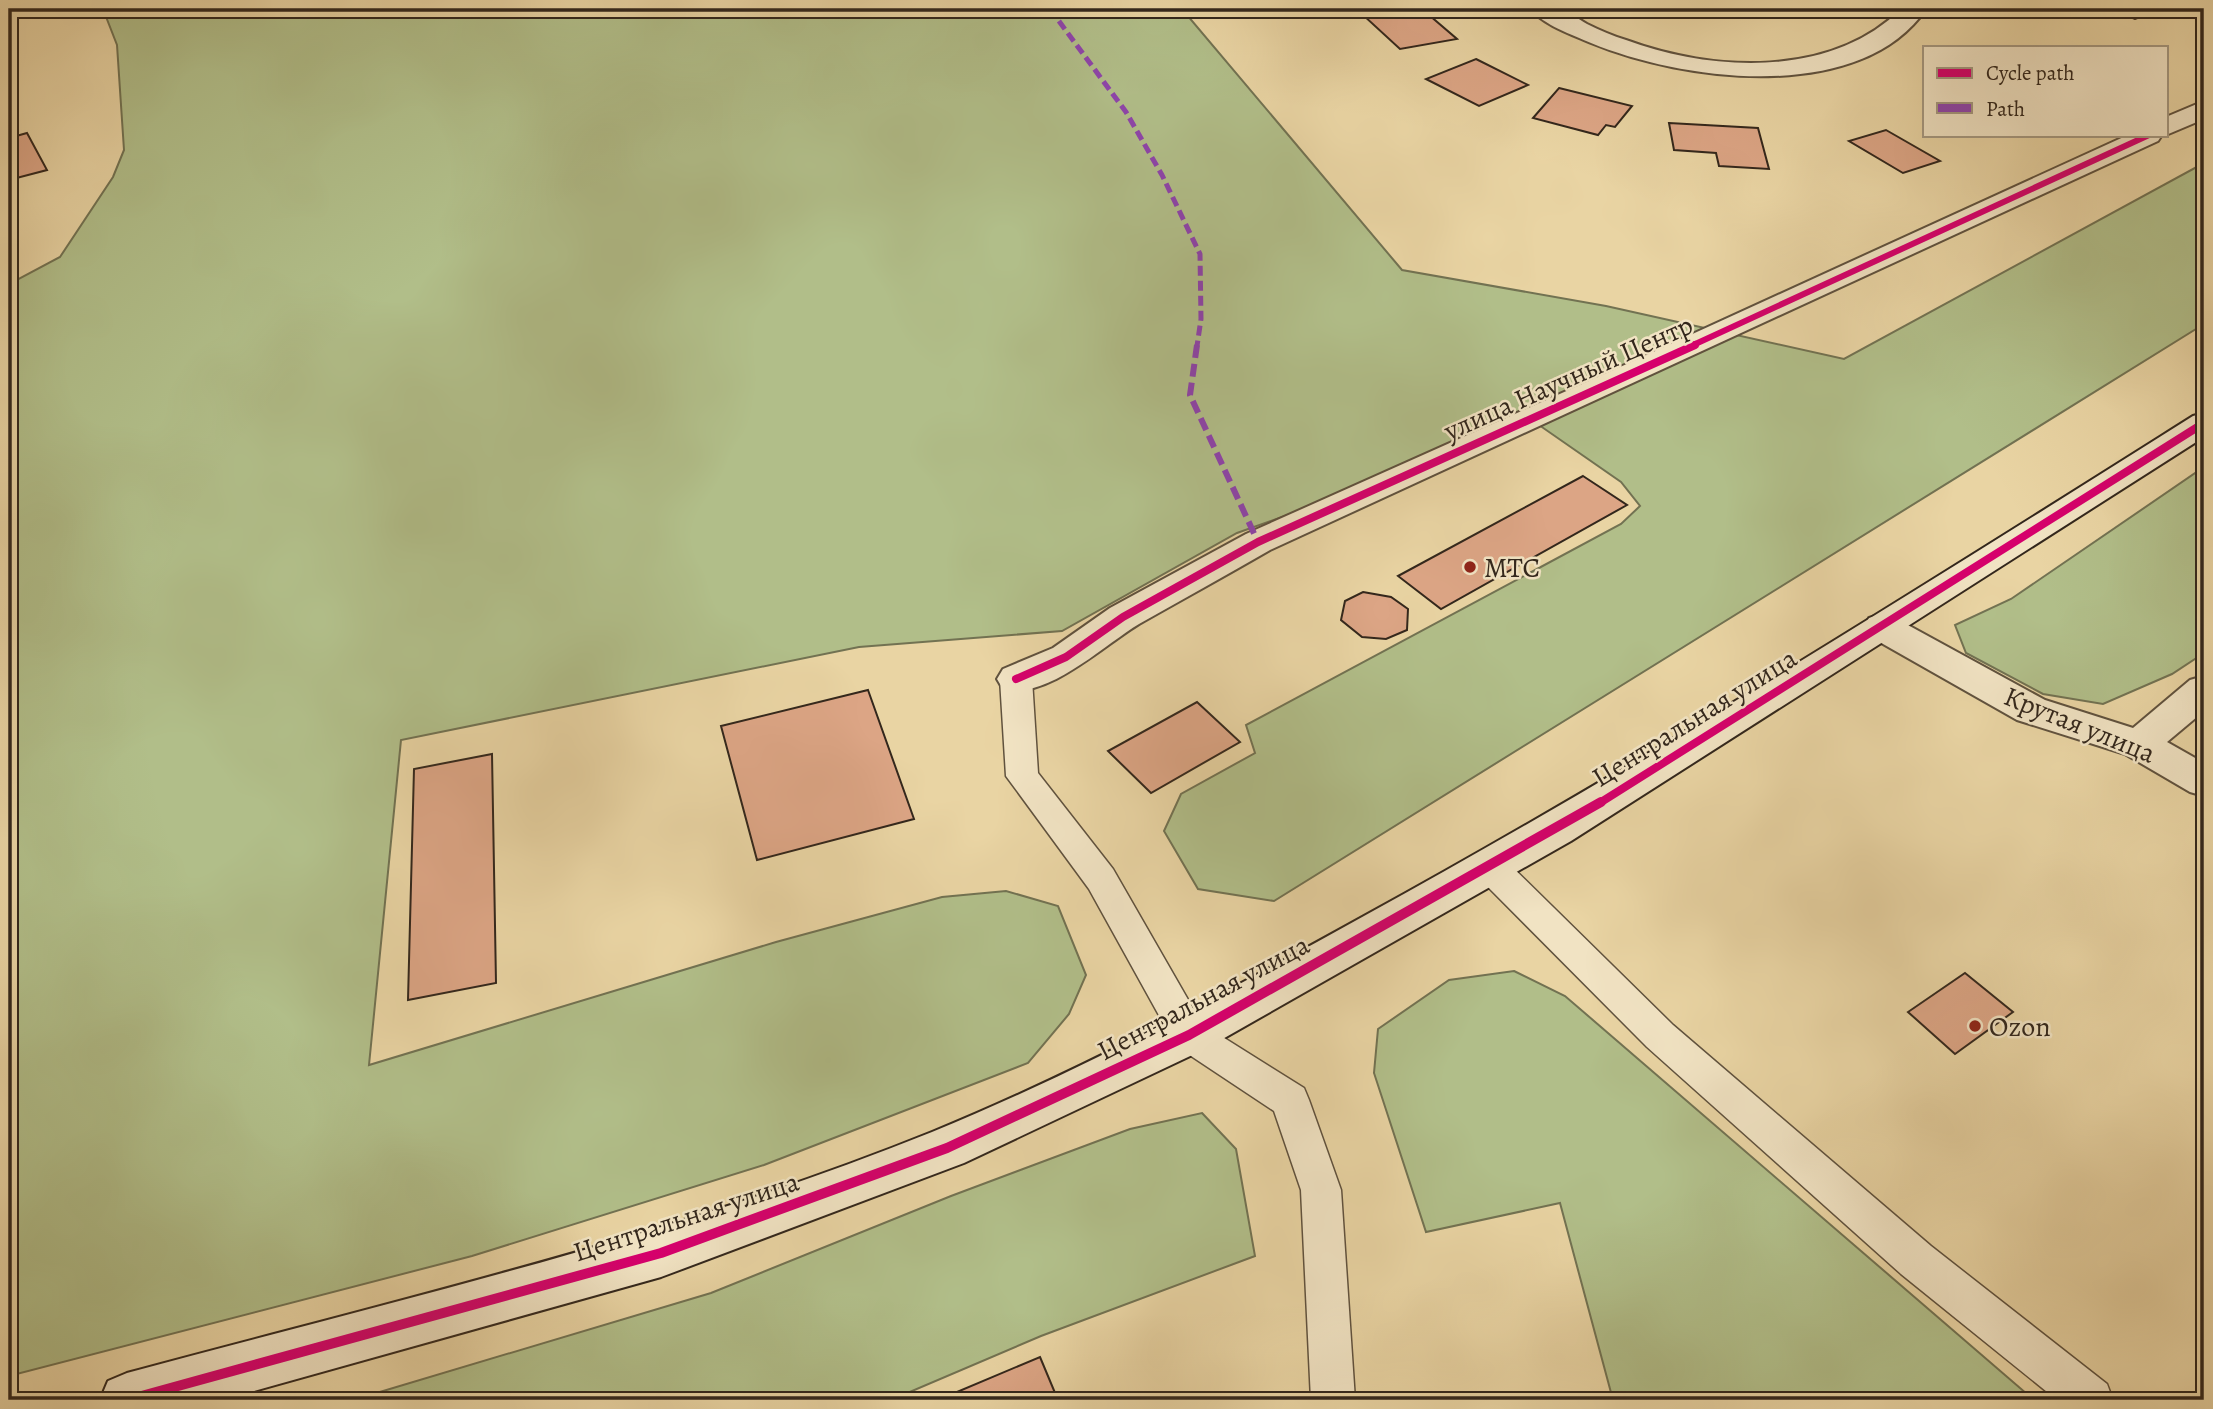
<svg xmlns="http://www.w3.org/2000/svg" width="2213" height="1409" font-family="Alegreya,serif">
<style>
.green{fill:#b1be89;stroke:#727252;stroke-width:2}
.building{fill:#dca585;stroke:#33271c;stroke-width:2}
.lines{fill:none;stroke-linecap:round;stroke-linejoin:round}
.lane-casing{stroke:#60523e;stroke-width:3}
.street-casing{stroke:#60523e;stroke-width:4}
.secondary-casing{stroke:#33271c;stroke-width:4}
.lane{fill:#f1e3c3;fill-rule:evenodd}
.street{fill:#f1e3c3;fill-rule:evenodd}
.secondary{fill:#f1e3c3;fill-rule:evenodd}
.quiet-far1{stroke:#8e44ad;stroke-width:5;stroke-dasharray:10 5;stroke-linecap:butt}
.quiet{stroke:#8e44ad;stroke-width:6;stroke-dasharray:13 6;stroke-linecap:butt}
.cycleway-far2-casing{stroke:#f1e3c3;stroke-width:9}
.cycleway-far1-casing{stroke:#f1e3c3;stroke-width:12}
.cycleway-casing{stroke:#f1e3c3;stroke-width:15}
.cycleway-far2{stroke:#d6006c;stroke-width:6}
.cycleway-far1{stroke:#d6006c;stroke-width:8}
.cycleway{stroke:#d6006c;stroke-width:10}
.poi-dot{fill:#8f2418;stroke:#f1e3c3;stroke-width:2.5}
.labels{text-anchor:middle;stroke-width:5;stroke-linejoin:round;paint-order:stroke}
.street-label{font-size:28px;fill:#33271c;stroke:#f1e3c3}
.poi-label{font-size:28px;fill:#33271c;stroke:#f1e3c3;text-anchor:start}
</style>
<rect width="100%" height="100%" fill="#e9d4a3"/>
<filter id="stains"><feTurbulence type="fractalNoise" baseFrequency=".00286" numOctaves="4"/><feColorMatrix values="0 0 0 0 .2 0 0 0 0 .09 0 0 0 0 .02 0 0 0 .5 -.17"/></filter>
<radialGradient id="worn" r=".72"><stop offset=".6" stop-color="#630" stop-opacity="0"/><stop offset="1" stop-color="#630" stop-opacity=".3"/></radialGradient>
<!-- green -->
<path class="green" d="M103 9H1182L1402 270 1606 306 1844 359 2204 163V324L1274 901 1198 889 1164 831 1181 794 1255 753 1246 725 1621 524 1640 506 1621 482 1539 425 1237 533 1062 631 859 647 401 740 369 1065 776 942 942 897 1006 891 1058 906 1086 975 1069 1014 1028 1063 764 1165 472 1256 9 1376V284L60 257 113 177 124 150 117 45Z
M2204 467V653L2172 674 2103 704 2043 694 1966 653 1955 625 2011 599Z
M1514 971 1565 996 2034 1400H1613L1560 1203 1426 1232 1374 1073 1378 1029 1449 980Z
M1202 1113 1236 1149 1255 1256 1041 1336 891 1400H353L711 1293 951 1196 1130 1129Z"/>
<!-- building -->
<path class="building" d="M1400 9H1422L1457 39 1400 49 1363 15Z
M2109 9H2162L2135 19Z
M1476 59 1528 85 1479 106 1426 79Z
M1559 88 1632 106 1615 127 1606 125 1598 135 1533 118Z
M1669 123 1758 128 1769 169 1719 166 1716 153 1674 150Z
M1886 130 1940 161 1903 173 1849 141Z
M27 133 47 170 9 180V138Z
M1583 476 1627 505 1441 609 1398 576Z
M1363 592 1391 597 1408 609 1407 630 1386 639 1362 637 1341 620 1345 601Z
M868 690 914 819 757 860 721 726Z
M1197 702 1240 742 1151 793 1108 751Z
M492 754 496 983 408 1000 414 769Z
M1965 973 2013 1012 1955 1054 1908 1012Z
M1040 1357 1058 1400H938Z"/>
<g class="lines">
<defs>
<path id="lane" d="M1016 668 1027 671 1032 679 1038 773 1113 869 1202 1024 1304 1088 1309 1100 1341 1190 1355 1400H1311L1301 1190 1274 1111 1176 1046 1089 889 1006 776 1000 679 1005 671Z
M1490 853 1502 857 1673 1025 1931 1246 2107 1384 2113 1400H2057L1901 1274 1647 1047 1478 877 1473 867 1478 857Z"/>
<path id="street" d="M1531 9C1539 9 1550 7 1558 9 1568 11 1578 19 1587 24 1599 30 1613 36 1626 40 1713 72 1831 78 1901 9H1926C1860 105 1683 81 1591 43 1573 35 1543 25 1531 9Z
M2204 101V119L2166 135V117Z
M2128 135H2162L2158 141 1270 550C1227 575 1183 599 1139 624 1104 645 1046 701 1003 689L997 679 1003 669 1053 648 1110 608 1246 534 1629 363Z
M1882 614 1895 618 2045 700 2133 728 2190 680 2204 676V711L2167 742 2204 763V796L2190 792 2125 754 2017 720 1869 636 1864 627 1869 618Z"/>
<path id="secondary" d="M2204 413V437L1571 841 1205 1049 964 1163 661 1277 222 1400H100L108 1381 127 1373C397 1300 672 1237 932 1132 1081 1071 1223 994 1364 916 1647 761 1920 588 2193 416Z"/>
</defs>
<!-- lane casing -->
<use href="#lane" class="lane-casing"/>
<!-- street casing -->
<use href="#street" class="street-casing"/>
<!-- secondary casing -->
<use href="#secondary" class="secondary-casing"/>
<!-- lane -->
<use href="#lane" class="lane"/>
<!-- street -->
<use href="#street" class="street"/>
<!-- secondary -->
<use href="#secondary" class="secondary"/>
<!-- quiet-far1 -->
<path class="quiet-far1" d="M1050 9 1126 112 1162 175 1200 254 1201 319 1197 346"/>
<!-- quiet -->
<path class="quiet" d="M1197 345 1190 395 1258 542"/>
<defs>
<path id="cycleway-far2" d="M1691 346 2149 135"/>
<path id="cycleway-far1" d="M1016 679 1066 657 1123 617 1258 542 1695 345
M1598 804 2204 423"/>
<path id="cycleway" d="M127 1400 661 1253 947 1148 1189 1035 1601 802"/>
</defs>
<!-- cycleway-far2 casing -->
<use href="#cycleway-far2" class="cycleway-far2-casing"/>
<!-- cycleway-far1 casing -->
<use href="#cycleway-far1" class="cycleway-far1-casing"/>
<!-- cycleway casing -->
<use href="#cycleway" class="cycleway-casing"/>
<!-- cycleway-far2 -->
<use href="#cycleway-far2" class="cycleway-far2"/>
<!-- cycleway-far1 -->
<use href="#cycleway-far1" class="cycleway-far1"/>
<!-- cycleway -->
<use href="#cycleway" class="cycleway"/>
</g>
<!-- markers -->
<g class="poi-dot">
<circle cx="1470" cy="567" r="7"/>
<circle cx="1975" cy="1026" r="7"/>
</g>
<g class="labels">
<!-- street labels -->
<g class="street-label">
<text transform="translate(1568 377) rotate(-24)" y="10">улица Научный Центр</text>
<text transform="translate(1694 717) rotate(-32)" y="10">Центральная улица</text>
<text transform="translate(2080 724) rotate(22)" y="10">Крутая улица</text>
<text transform="translate(1203 997) rotate(-28)" y="10">Центральная улица</text>
<text transform="translate(686 1216) rotate(-18)" y="10">Центральная улица</text>
</g>
<!-- poi labels -->
<g class="poi-label">
<text x="1484" y="577">МТС</text>
<text x="1989" y="1036">Ozon</text>
</g>
</g>
<!-- margin -->
<rect width="2213" height="1409" fill="none" stroke="#e9d4a3" stroke-width="35"/>
<rect x="10" y="10" width="2192" height="1388" fill="none" stroke="#33271c" stroke-width="3.5"/>
<rect x="18" y="18" width="2178" height="1374" fill="none" stroke="#33271c" stroke-width="2"/>
<!-- legend -->
<rect x="1923" y="46" width="245" height="91" fill="#f1e3c3" stroke="#a59880" stroke-width="2"/>
<rect x="1937" y="68" width="35" height="10" fill="#d6006c" stroke="#a59880" stroke-width="2"/>
<text x="1986" y="80" font-size="21" fill="#33271c">Cycle path</text>
<rect x="1937" y="103" width="35" height="10" fill="#8e44ad" stroke="#a59880" stroke-width="2"/>
<text x="1986" y="116" font-size="21" fill="#33271c">Path</text>
<rect width="100%" height="100%" filter="url(#stains)"/>
<rect width="100%" height="100%" fill="url(#worn)"/>
</svg>
